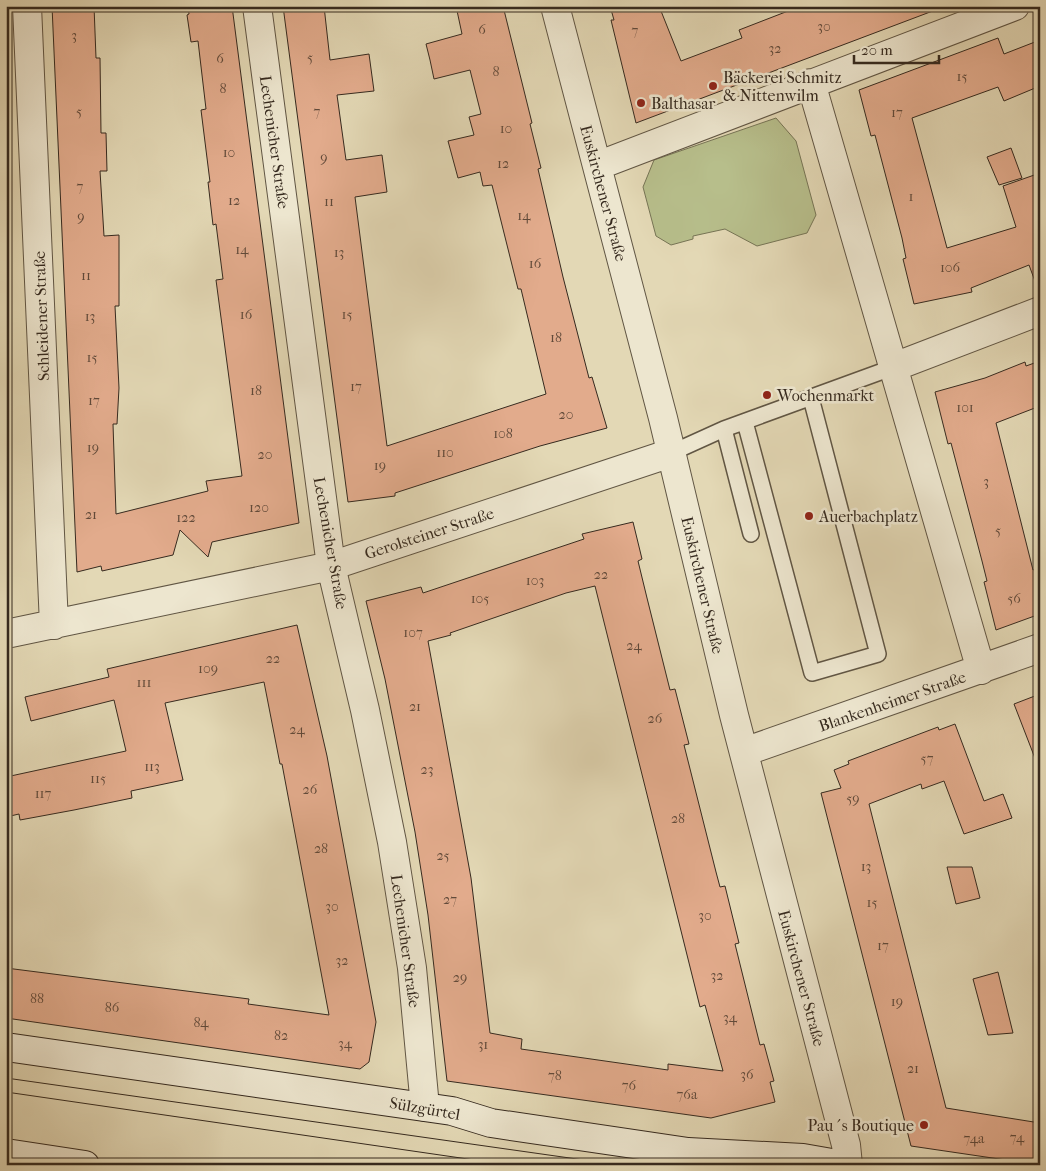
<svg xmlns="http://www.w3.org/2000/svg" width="1046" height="1171" font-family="'IM FELL French Canon',serif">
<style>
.green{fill:#b7be8b;stroke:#767455}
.building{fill:#e2ab8c;stroke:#362a1f;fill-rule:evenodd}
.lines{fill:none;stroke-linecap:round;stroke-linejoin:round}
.service-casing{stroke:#615644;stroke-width:18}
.minor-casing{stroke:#615644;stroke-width:30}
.secondary-casing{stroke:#362a1f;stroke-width:30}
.service{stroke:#ede6cf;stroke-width:15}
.minor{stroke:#ede6cf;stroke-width:28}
.secondary{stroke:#ede6cf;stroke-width:28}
.tram{stroke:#362a1f;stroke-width:1}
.poi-dot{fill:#8f2418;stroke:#ede6cf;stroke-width:2}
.labels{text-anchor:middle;stroke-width:5;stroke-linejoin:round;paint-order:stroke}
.number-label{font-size:14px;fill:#614a3a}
.poi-label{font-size:16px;fill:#362a1f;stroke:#ede6cf;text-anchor:start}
.street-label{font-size:16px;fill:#362a1f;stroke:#ede6cf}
</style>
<rect width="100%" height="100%" fill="#e3d8b5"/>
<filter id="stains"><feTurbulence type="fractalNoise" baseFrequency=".004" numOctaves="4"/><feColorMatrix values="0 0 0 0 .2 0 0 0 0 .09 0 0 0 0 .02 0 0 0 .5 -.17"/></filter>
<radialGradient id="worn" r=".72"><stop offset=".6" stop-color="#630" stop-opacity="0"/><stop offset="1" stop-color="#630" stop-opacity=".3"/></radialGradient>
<!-- green -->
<path class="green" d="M776 118 796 141 816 215 807 233 757 246 725 229 693 236V239L671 245 656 236 643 187 654 160Z"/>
<!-- building -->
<path class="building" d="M52 6H94L96 58H100L101 133H106L107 171H100L104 236 119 235V306H115L119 388 117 424H113L116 514 208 491 206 481 242 476 216 280 223 279 216 224 213 225 208 182H210L201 110 206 109 198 41 191 42 187 15 189 14 188 6H232L299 523 212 542 208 557 180 530 173 555 102 571 101 566 77 572Z
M283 6H324L330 60 369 54 374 91 337 95 346 160 382 155 387 192 355 197 387 446 546 394 521 289H518L492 185 483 186 480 172 458 178 448 141 474 135 469 117 481 114 470 70 434 79 430 60 426 44 462 34 456 6H503L532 123 530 124 541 168 538 169 563 277 589 378 592 377 607 428 540 446 395 493V496L348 502Z
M610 6H659L681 61 742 38 739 30 801 6H938V9L636 123 611 20H614Z
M998 38 1004 54 1040 40V86L1004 101 998 87 912 118 947 248 1016 227 1003 186 1040 173V283L1036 284 1029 265 971 288 972 292 914 304 903 259 906 258 902 238 875 135 871 136 859 90Z
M1011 148 1022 178 999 185 987 157Z
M1040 361V406L996 423 1033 570 1040 567V614L996 630 984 582 987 581 982 561 951 443 948 444 935 392 985 378 1025 362 1026 366Z
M633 522 642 559 638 561 647 598 670 690 675 689 689 744 684 745 716 872 720 887 725 886 739 943 735 944 760 1045 764 1044 774 1081 770 1082 775 1102 711 1118 447 1081 428 915 415 832 385 679 366 601 421 587 423 593 584 539 582 534ZM595 586 700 1007 705 1005 723 1071 668 1064V1070L521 1049 522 1039 490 1033 471 878 428 641 451 635 450 633 566 593Z
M297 625 327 756 376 1022 369 1062 360 1069 6 1018V968L249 999 248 1004 329 1015 282 764H280L264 682 165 703 183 780 131 791 132 798 74 810 20 820 19 814 6 817V777L126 751 114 700 31 721 25 697 109 677 107 669Z
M1040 694V765L1038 766 1014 704Z
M955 724 984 801 1003 794 1012 818 964 834 944 781 922 789 921 784 869 804 946 1108 1040 1123V1165L911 1146 821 793 841 788 834 770 849 764 848 761 938 727 939 730Z
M947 867H972L980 898 956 904Z
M998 972 1013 1033 988 1035 973 979Z"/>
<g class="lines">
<defs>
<path id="service" d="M745 422 812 673 878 654 811 398
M724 429 751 534
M671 453 724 429 894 367"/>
<path id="minor" d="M27 6 54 625
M257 6 331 566 365 710 392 842 412 968 425 1107
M555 6 663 418 734 715 846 1145 848 1165
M811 83 981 670
M597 166 1015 6
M894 367 1040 311
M6 634 331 566 671 453
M744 752 1040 648"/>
<path id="secondary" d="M6 1047 452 1111 491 1123 688 1152 803 1158 843 1165
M6 1153 85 1165"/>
</defs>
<!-- service casing -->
<use href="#service" class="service-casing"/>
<!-- minor casing -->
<use href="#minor" class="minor-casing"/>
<!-- secondary casing -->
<use href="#secondary" class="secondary-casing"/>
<!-- service -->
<use href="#service" class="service"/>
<!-- minor -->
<use href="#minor" class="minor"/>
<!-- secondary -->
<use href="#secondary" class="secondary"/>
<!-- tram -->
<path class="tram" d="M6 1078 619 1165
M6 1092 509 1165"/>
</g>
<!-- markers -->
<g class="poi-dot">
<circle cx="713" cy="86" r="5"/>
<circle cx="641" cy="103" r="5"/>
<circle cx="767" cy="395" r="5"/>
<circle cx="809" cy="516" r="5"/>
<circle cx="924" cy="1125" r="5"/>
</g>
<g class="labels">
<!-- number labels -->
<g class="number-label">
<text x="824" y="31">30</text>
<text x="482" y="34">6</text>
<text x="635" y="35">7</text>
<text x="74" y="40">3</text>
<text x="775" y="53">32</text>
<text x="310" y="62">5</text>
<text x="220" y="63">6</text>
<text x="496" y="76">8</text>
<text x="962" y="81">15</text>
<text x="223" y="93">8</text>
<text x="79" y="116">5</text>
<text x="317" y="116">7</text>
<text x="897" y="117">17</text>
<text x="506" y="133">10</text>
<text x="229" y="157">10</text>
<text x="324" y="162">9</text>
<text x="503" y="168">12</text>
<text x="80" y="191">7</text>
<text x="911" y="201">1</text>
<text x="234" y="205">12</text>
<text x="329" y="206">11</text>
<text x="524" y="220">14</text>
<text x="81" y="221">9</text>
<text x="242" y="254">14</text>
<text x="339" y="257">13</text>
<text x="535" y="268">16</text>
<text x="950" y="272">106</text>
<text x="86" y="280">11</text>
<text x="246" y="319">16</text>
<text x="347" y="319">15</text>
<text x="90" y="321">13</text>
<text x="556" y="342">18</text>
<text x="92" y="362">15</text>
<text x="356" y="391">17</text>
<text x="256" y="395">18</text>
<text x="94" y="405">17</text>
<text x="965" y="412">101</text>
<text x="566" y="419">20</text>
<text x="503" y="438">108</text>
<text x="93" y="452">19</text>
<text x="445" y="457">110</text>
<text x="265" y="459">20</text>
<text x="380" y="470">19</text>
<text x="986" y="486">3</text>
<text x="259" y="512">120</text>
<text x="91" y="519">21</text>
<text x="186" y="522">122</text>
<text x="998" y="535">5</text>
<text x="601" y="579">22</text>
<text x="535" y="585">103</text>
<text x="480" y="603">105</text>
<text x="1014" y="603">56</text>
<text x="413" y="637">107</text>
<text x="634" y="650">24</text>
<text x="273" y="663">22</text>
<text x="208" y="673">109</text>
<text x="144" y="687">111</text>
<text x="415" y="711">21</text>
<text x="655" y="723">26</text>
<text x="297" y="734">24</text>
<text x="927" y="763">57</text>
<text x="152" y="771">113</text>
<text x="427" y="774">23</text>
<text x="98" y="783">115</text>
<text x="310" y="794">26</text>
<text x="43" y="798">117</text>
<text x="853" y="803">59</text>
<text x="678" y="823">28</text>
<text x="321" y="853">28</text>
<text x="443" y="860">25</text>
<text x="866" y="871">13</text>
<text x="450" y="904">27</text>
<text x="872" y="907">15</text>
<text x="332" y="911">30</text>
<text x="705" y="920">30</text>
<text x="883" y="950">17</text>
<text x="342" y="965">32</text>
<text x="717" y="980">32</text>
<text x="460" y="982">29</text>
<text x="37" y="1003">88</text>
<text x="897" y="1006">19</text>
<text x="112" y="1012">86</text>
<text x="730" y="1022">34</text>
<text x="201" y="1027">84</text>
<text x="281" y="1040">82</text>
<text x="345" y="1048">34</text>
<text x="483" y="1049">31</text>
<text x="913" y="1073">21</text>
<text x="747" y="1079">36</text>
<text x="555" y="1080">78</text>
<text x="629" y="1090">76</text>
<text x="687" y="1099">76a</text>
<text x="1017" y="1142">74</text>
<text x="974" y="1143">74a</text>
</g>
<!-- poi labels -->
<g class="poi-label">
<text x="723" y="83">Bäckerei Schmitz<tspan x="723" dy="18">&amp; Nittenwilm</tspan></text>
<text x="651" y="109">Balthasar</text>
<text x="777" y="401">Wochenmarkt</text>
<text x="819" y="522">Auerbachplatz</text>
<text x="914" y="1131" text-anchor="end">Pau´s Boutique</text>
</g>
<!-- street labels -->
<g class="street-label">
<text transform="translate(275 142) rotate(82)" y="6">Lechenicher Straße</text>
<text transform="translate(604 193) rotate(75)" y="6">Euskirchener Straße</text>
<text transform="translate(41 316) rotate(-92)" y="6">Schleidener Straße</text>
<text transform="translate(429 533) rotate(-18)" y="6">Gerolsteiner Straße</text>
<text transform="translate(331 543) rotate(80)" y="6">Lechenicher Straße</text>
<text transform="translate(703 585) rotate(77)" y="6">Euskirchener Straße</text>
<text transform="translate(892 701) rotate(-19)" y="6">Blankenheimer Straße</text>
<text transform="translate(406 941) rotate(82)" y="6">Lechenicher Straße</text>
<text transform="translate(802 978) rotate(75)" y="6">Euskirchener Straße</text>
<text transform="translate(425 1108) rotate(10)" y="6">Sülzgürtel</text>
</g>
</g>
<!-- margin -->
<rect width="1046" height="1171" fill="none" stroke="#e3d8b5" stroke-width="25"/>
<rect x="8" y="8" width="1031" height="1156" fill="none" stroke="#362a1f" stroke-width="2.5"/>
<rect x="12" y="12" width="1021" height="1146" fill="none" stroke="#362a1f"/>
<!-- scale -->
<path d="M854 55v8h85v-8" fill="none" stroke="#362a1f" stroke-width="2.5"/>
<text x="861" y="55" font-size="15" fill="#362a1f" stroke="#ede6cf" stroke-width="4" paint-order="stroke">20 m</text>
<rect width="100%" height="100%" filter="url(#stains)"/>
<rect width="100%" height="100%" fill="url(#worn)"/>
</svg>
